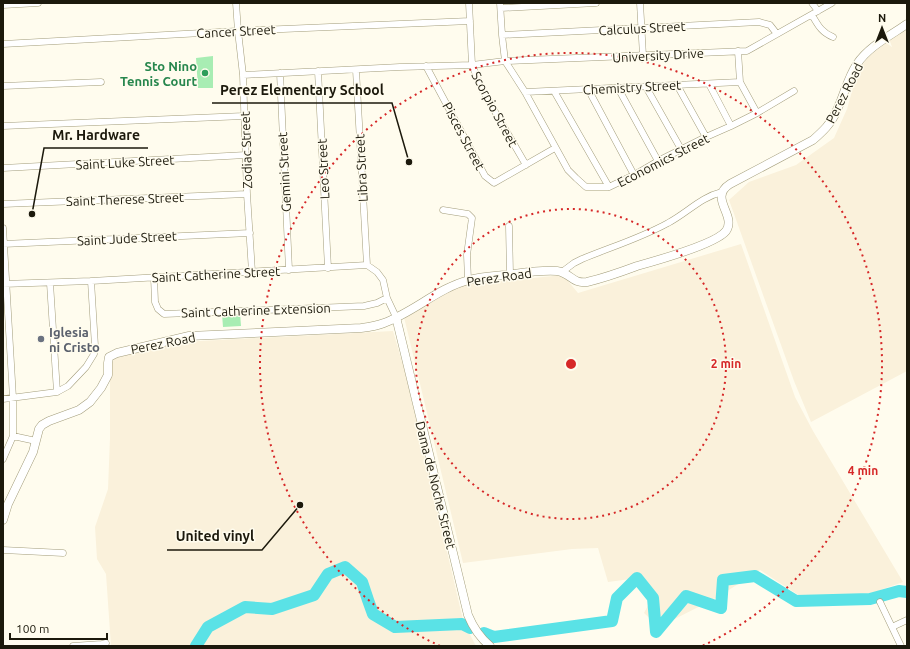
<svg xmlns="http://www.w3.org/2000/svg" width="910" height="649" font-family="Ubuntu,sans-serif">
<style>
.industrial{fill:#faf1db}
.green{fill:#a8edb3}
.lines{fill:none;stroke-linecap:round;stroke-linejoin:round}
.river{stroke:#5ae2e6;stroke-width:12}
.minor-casing{stroke:#a39d7b;stroke-width:7}
.tertiary-casing{stroke:#a39d7b;stroke-width:9}
.minor{stroke:#fff;stroke-width:6}
.tertiary{stroke:#fff;stroke-width:8}
.ring{fill:none;stroke:#d62828;stroke-width:2;stroke-dasharray:2 4}
.leisure-dot{fill:#2e9e5b;stroke:#fffcee;stroke-width:1.5}
.worship-dot{fill:#6b7280;stroke:#fffcee;stroke-width:1.5}
.labels{text-anchor:middle;stroke-width:3;stroke-linejoin:round;paint-order:stroke}
.street-label{font-size:13px;fill:#1c190c;stroke:#fffcee}
.leisure-label{font-size:13px;font-weight:bold;fill:#27864d;stroke:#fffcee;text-anchor:end}
.worship-label{font-size:13px;font-weight:bold;fill:#5b616d;stroke:#fffcee;text-anchor:start}
.centre{fill:#d62828;stroke:#fffcee;stroke-width:2}
.ring-label{font-size:12px;text-anchor:middle;font-weight:bold;fill:#d62828;stroke:#fffcee;stroke-width:3;stroke-linejoin:round;paint-order:stroke}
.leader{fill:none;stroke:#1c190c;stroke-width:1.5}
.callout-dot{fill:#1c190c;stroke:#fffcee;stroke-width:1.5}
.callout-label{font-size:14px;text-anchor:middle;font-weight:bold;fill:#1c190c;stroke:#fffcee;stroke-width:3;stroke-linejoin:round;paint-order:stroke}
</style>
<rect width="100%" height="100%" fill="#fffcee"/>
<!-- industrial -->
<path class="industrial" d="M907 30V371L811 422 794 381 729 200 749 182 796 165 834 138 847 109 857 73 868 57 888 41Z
M741 244 795 397 813 431 903 582 872 593 806 600 760 570 718 597 659 627 644 613 652 598 638 578 608 582 598 548 572 549 463 563 404 317 453 286 563 275 578 293Z
M393 331 405 372 463 620 395 624 372 607 365 582 347 563 327 569 313 593 297 599 271 607 241 605 204 627 193 646H111L106 574 97 559 95 527 108 489 110 438V359L181 342Z
M349 573 357 581 369 613 379 624 389 627 403 630 466 627 476 646H200L210 630 246 611 269 613 316 600 330 575Z"/>
<!-- green -->
<path class="green" d="M213 56V88H198L196 58Z
M240 313 241 326 223 327 222 314Z"/>
<g class="lines">
<!-- river -->
<path class="river" d="M484 633 494 637 612 621 617 598 637 578 653 598 656 632 686 596 721 608 723 580 755 576 796 601 870 599 899 591 907 592
M196 646 208 627 245 607 272 609 314 595 328 574 345 567 362 582 368 600 373 614 395 627 462 624 470 628"/>
<defs>
<path id="minor" d="M236 3 238 31 243 75 247 194 252 272
M469 3 472 65 483 91 526 165
M500 3 502 35 505 61 525 92 568 170 576 178 586 187H609L634 175 658 161 706 137 731 126 757 113 794 91
M640 3 643 56
M812 3 818 11
M3 5 38 3
M501 8 596 3
M812 15C818 25 821 32 833 37
M502 35 759 22 770 25 777 34
M3 44 238 31 470 21
M738 51 740 82 757 113
M426 66 485 176 494 183 555 148
M356 70 367 265
M318 71 328 268
M280 73 289 270
M243 75 400 67 472 65 505 61 747 51 832 3
M709 84 731 126
M677 85 706 137
M3 86 101 82
M646 87 681 149
M618 88 658 161
M588 89 634 175
M554 91 609 187
M525 92 740 82
M3 126 244 116
M3 168 246 155
M3 204 247 194
M443 210 468 214 472 218 467 255 468 280
M509 226 510 274
M3 228 13 398V436L3 459
M3 244 250 233
M562 272 574 263 582 259C611 247 641 238 668 223 687 213 701 197 722 192
M154 277 155 302 158 309 164 314 364 306 377 303 387 298
M50 283 57 392
M3 284 91 281 367 265 377 272 383 280 387 298 396 317
M3 399 57 392 68 386 86 367 94 354 95 346 91 281
M13 436 36 441
M3 550 63 553
M880 602 901 646
M892 627 907 620
M73 646 102 644 106 643"/>
<path id="tertiary" d="M396 317 468 615C473 627 479 637 490 646
M3 520 8 504 33 452 39 429 42 425 49 421 79 410 90 402 101 388 108 375V363L109 357 117 353 189 336 361 328C369 327 377 326 384 323 414 312 438 288 469 280 484 276 499 276 514 274 528 272 543 270 557 271 571 273 572 284 587 282 604 278 621 272 637 266 655 261 716 244 726 231 737 215 708 198 730 184L813 140C822 132 831 124 836 112 844 96 847 79 857 64 868 47 891 35 907 24"/>
</defs>
<!-- minor casing -->
<use href="#minor" class="minor-casing"/>
<!-- tertiary casing -->
<use href="#tertiary" class="tertiary-casing"/>
<!-- minor -->
<use href="#minor" class="minor"/>
<!-- tertiary -->
<use href="#tertiary" class="tertiary"/>
</g>
<!-- distance rings -->
<g class="ring">
<circle cx="571" cy="364" r="155"/>
<path d="M440 646A311 311 0 1 1 702 646"/>
</g>
<!-- markers -->
<circle class="leisure-dot" cx="205" cy="73" r="4"/>
<circle class="worship-dot" cx="41" cy="339" r="4"/>
<g class="labels">
<!-- street labels -->
<g class="street-label">
<text transform="translate(642 28) rotate(-3)" y="5">Calculus Street</text>
<text transform="translate(236 31) rotate(-3)" y="5">Cancer Street</text>
<text transform="translate(658 55) rotate(-3)" y="5">University Drive</text>
<text transform="translate(632 87) rotate(-3)" y="5">Chemistry Street</text>
<text transform="translate(844 93) rotate(-63)" y="5">Perez Road</text>
<text transform="translate(495 109) rotate(62)" y="5">Scorpio Street</text>
<text transform="translate(464 136) rotate(62)" y="5">Pisces Street</text>
<text transform="translate(246 150) rotate(-92)" y="5">Zodiac Street</text>
<text transform="translate(663 160) rotate(-27)" y="5">Economics Street</text>
<text transform="translate(125 162) rotate(-3)" y="5">Saint Luke Street</text>
<text transform="translate(361 168) rotate(-93)" y="5">Libra Street</text>
<text transform="translate(323 169) rotate(-93)" y="5">Leo Street</text>
<text transform="translate(284 172) rotate(-93)" y="5">Gemini Street</text>
<text transform="translate(125 199) rotate(-2)" y="5">Saint Therese Street</text>
<text transform="translate(127 238) rotate(-3)" y="5">Saint Jude Street</text>
<text transform="translate(216 274) rotate(-3)" y="5">Saint Catherine Street</text>
<text transform="translate(499 277) rotate(-8)" y="5">Perez Road</text>
<text transform="translate(256 310) rotate(-2)" y="5">Saint Catherine Extension</text>
<text transform="translate(163 343) rotate(-11)" y="5">Perez Road</text>
<text transform="translate(436 485) rotate(76)" y="5">Dama de Noche Street</text>
</g>
<!-- leisure labels -->
<g class="leisure-label">
<text x="197" y="71">Sto Nino<tspan x="197" dy="15">Tennis Court</tspan></text>
</g>
<!-- worship labels -->
<g class="worship-label">
<text x="49" y="337">Iglesia<tspan x="49" dy="15">ni Cristo</tspan></text>
</g>
</g>
<circle cx="571" cy="364" r="6" class="centre"/>
<g class="ring-label">
<text x="726" y="368">2 min</text>
<text x="863" y="475">4 min</text>
</g>
<!-- callouts -->
<path class="leader" d="M409 162L392 103H212M32 214L44 148H148M300 505L262 550H167"/>
<g class="callout-dot">
<circle cx="409" cy="162" r="4"/>
<circle cx="32" cy="214" r="4"/>
<circle cx="300" cy="505" r="4"/>
</g>
<g class="callout-label">
<text x="302" y="95">Perez Elementary School</text>
<text x="96" y="140">Mr. Hardware</text>
<text x="215" y="541">United vinyl</text>
</g>
<!-- border -->
<rect width="910" height="649" fill="none" stroke="#1c190c" stroke-width="8"/>
<!-- north arrow -->
<g transform="translate(882 28)" stroke="#fffcee" stroke-width="3" paint-order="stroke">
<path d="M0-3L7 15L0 10L-7 15Z" fill="#1c190c"/>
<text y="-6" font-size="11" font-weight="bold" text-anchor="middle" fill="#1c190c">N</text>
</g>
<!-- scale -->
<path d="M10 633v6h97v-6" fill="none" stroke="#1c190c" stroke-width="2"/>
<text x="16" y="633" font-size="12" fill="#1c190c" stroke="#fffcee" stroke-width="3" paint-order="stroke">100 m</text>
</svg>
